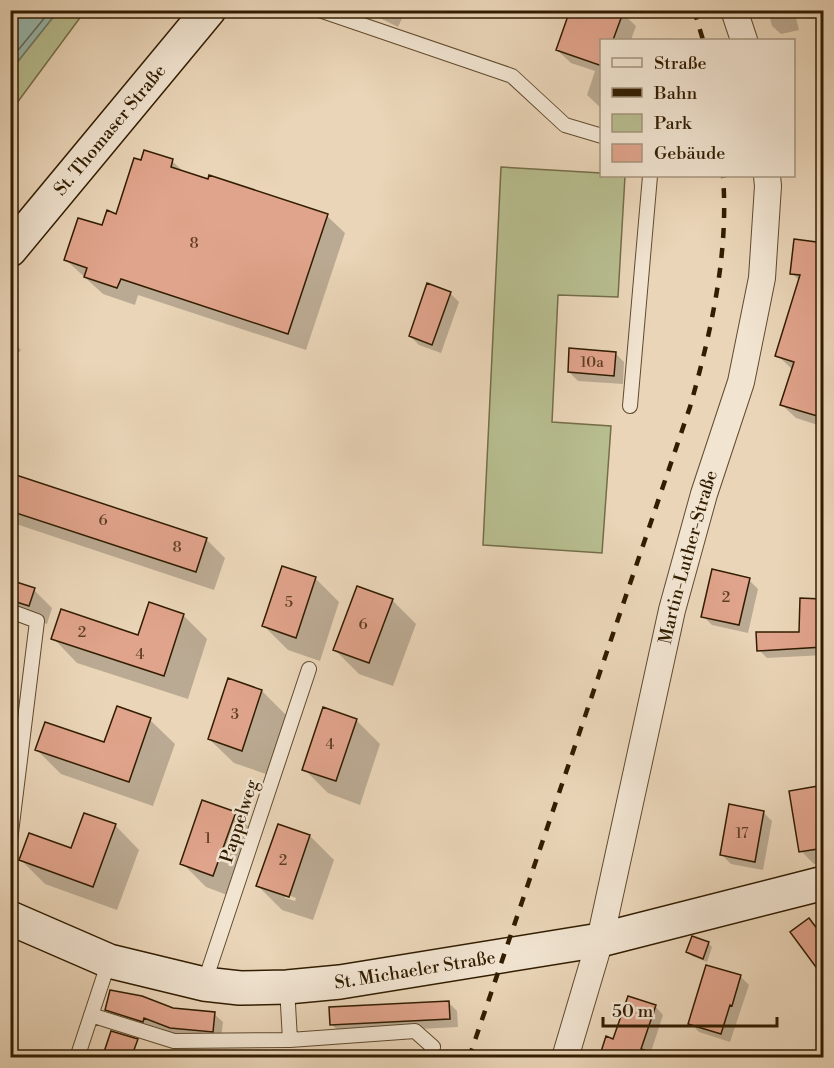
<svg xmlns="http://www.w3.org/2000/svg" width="834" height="1068" font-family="'Libre Bodoni',serif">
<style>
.green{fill:#b7bd8f;stroke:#746d48;stroke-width:1.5}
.water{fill:#98b9af;stroke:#6f7b69;stroke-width:1.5}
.shadow{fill:#0003;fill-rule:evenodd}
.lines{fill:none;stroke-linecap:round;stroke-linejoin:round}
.shore{stroke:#656b58;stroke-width:1.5}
.building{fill:#e0a38b;stroke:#321d00;stroke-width:1.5}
.lane-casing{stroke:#604b2e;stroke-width:16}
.street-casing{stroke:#604b2e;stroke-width:28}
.secondary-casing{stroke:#321d00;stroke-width:36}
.lane{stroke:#f1e4d1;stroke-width:14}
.street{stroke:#f1e4d1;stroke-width:26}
.secondary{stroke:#f1e4d1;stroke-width:33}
.rail{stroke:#321d00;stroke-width:4.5;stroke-dasharray:10 10;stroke-linecap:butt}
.labels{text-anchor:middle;stroke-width:5;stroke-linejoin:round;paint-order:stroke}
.number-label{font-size:15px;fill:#5e3e23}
.street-label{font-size:18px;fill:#321d00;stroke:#f1e4d1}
</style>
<rect width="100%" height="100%" fill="#ead5b8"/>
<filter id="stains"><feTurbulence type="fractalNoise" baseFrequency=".00333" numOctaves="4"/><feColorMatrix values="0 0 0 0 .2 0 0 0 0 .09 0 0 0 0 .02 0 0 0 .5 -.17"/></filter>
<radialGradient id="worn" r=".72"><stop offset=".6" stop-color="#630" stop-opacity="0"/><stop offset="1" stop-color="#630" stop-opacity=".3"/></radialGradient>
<!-- green -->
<path class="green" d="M58 11H85L11 111V70Z
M501 167 601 173 602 176H625L618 297 558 295 552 422 611 426 602 553 483 545Z"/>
<!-- water -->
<path class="water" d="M11 10 58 11 11 70 10 11Z"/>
<!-- shadow -->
<path class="shadow" d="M364 10H406L398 27Z
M768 10H794L799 30 781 34 772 26Z
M622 13 636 26 631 40H602V109L587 95 595 71 571 63 557 50Z
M172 161 185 173 327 216 345 233 306 350 138 295 135 305 103 294 66 260 117 215 142 162Z
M824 244 801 282 792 273Z
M450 293 459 302 441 353 419 345 410 336Z
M824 312V427L796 418 782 405 793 370 777 355Z
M10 340 21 350 10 363Z
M615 353 624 362 623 384 578 381 569 372Z
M10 475 207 540 225 558 214 590 10 522Z
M315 578 339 602 320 661 288 650 264 626Z
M749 580 758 589 748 633 712 625 703 616Z
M10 582 34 590 52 608 47 624 10 611Z
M392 600 416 624 393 686 359 674 335 650Z
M821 600 824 603V655L767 658 759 650 800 634Z
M183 615 207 639 188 699 77 663 53 638 139 636Z
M262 691 286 715 266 774 234 763 209 739Z
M150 720 175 744 153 806 61 774 37 750 105 744Z
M356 720 380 744 360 805 328 793 304 769Z
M824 787V863L814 864 801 851Z
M763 812 772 821 763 870 731 864 722 855Z
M235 813 259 838 238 899 206 887 182 863Z
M115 825 139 850 117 910 45 884 21 860 72 850Z
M279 825 310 836 334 860 313 920 282 910 258 886ZM285 894 296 898 295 901 285 898Z
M708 943 712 947 707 962 692 956 688 952Z
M740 976 749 985 730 1042 699 1032 690 1023Z
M448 1002 457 1011 458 1027 341 1033 332 1025Z
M655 1006 663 1015 649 1058 614 1041Z
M173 1009 214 1014 223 1022 221 1039 179 1035 153 1026 151 1029 115 1018 107 1010Z
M134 1049 142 1058H103Z"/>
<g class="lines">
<!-- shore -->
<path class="shore" d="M10 60 51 10"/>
</g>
<!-- building -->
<path class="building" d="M570 10H624L613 40H602V66L556 50Z
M144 150 173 159 171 167 208 179 209 175 328 214 288 334 121 279 117 288 84 277 87 268 64 260 78 218 102 225 107 210 116 214 134 158 141 160Z
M794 239 824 243V418L780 405 794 362 775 356 800 275 790 274Z
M427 283 451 292 432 345 409 336Z
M569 348 616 352 614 376 568 372Z
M10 473 207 538 196 572 10 511Z
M282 566 316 577 296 638 262 626Z
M712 569 750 578 739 625 701 617Z
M10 580 35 588 29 606 10 600Z
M357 586 393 599 369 663 333 650Z
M800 598 821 599 820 632H823V647L757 651 756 632H799Z
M149 602 184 614 164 676 51 639 61 609 138 635Z
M228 678 262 690 242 751 208 739Z
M117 706 151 718 129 782 35 750 45 722 104 742Z
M323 707 357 719 336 781 302 770Z
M824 785V848L799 852 789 791Z
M202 800 236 812 213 876 180 864Z
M729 804 764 811 755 862 720 855Z
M84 813 116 824 93 887 19 860 29 833 71 848Z
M278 824 310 835 289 897 256 886Z
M809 918 824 938V978L790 932Z
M692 936 709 942 703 959 686 952Z
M706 965 741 975 732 1006 730 1005 721 1034 688 1024Z
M110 990 142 996 173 1008 215 1012 213 1032 170 1028 144 1018 143 1022 105 1010Z
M628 996 656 1005 641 1049 659 1055 658 1058H599L606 1036 613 1039Z
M449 1001 450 1019 330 1025 329 1007Z
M111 1031 138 1039 131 1058H102Z"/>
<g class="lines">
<defs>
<path id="lane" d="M319 10 512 76 565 125 602 136
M630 406 650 176
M10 611 37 621 10 841
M204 984 309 669
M287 987 290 1040
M91 1015 174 1041 290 1040 415 1031 433 1047 429 1058
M77 1058 109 961"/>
<g id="street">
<path d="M734 10 744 40"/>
<path id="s1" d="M565 1058 600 940 672 610 704 494 741 382 762 278 768 186 767 176"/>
</g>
<g id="secondary">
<path id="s2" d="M10 250 209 10"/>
<path id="s3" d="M10 918 109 961 204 984 240 988 287 987 340 982 600 940 824 883"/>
</g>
</defs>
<!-- lane casing -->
<use href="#lane" class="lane-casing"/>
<!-- street casing -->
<use href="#street" class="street-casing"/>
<!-- secondary casing -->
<use href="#secondary" class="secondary-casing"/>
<!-- lane -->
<use href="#lane" class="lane"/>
<!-- street -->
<use href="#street" class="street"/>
<!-- secondary -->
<use href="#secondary" class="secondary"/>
<!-- rail -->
<path class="rail" d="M694 10 703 40
M469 1058 690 407C711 332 729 254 723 176"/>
</g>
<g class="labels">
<!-- number labels -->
<g class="number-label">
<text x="194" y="248">8</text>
<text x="592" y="367">10a</text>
<text x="103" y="525">6</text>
<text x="177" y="552">8</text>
<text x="726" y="602">2</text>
<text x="289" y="607">5</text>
<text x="363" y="629">6</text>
<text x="82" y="637">2</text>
<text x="140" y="659">4</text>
<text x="235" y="719">3</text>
<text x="330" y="749">4</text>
<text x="742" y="838">17</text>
<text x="208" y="843">1</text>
<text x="283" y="865">2</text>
</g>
<!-- street labels -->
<g class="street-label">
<text dy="6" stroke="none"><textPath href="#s2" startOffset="156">St. Thomaser Straße</textPath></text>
<text dy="6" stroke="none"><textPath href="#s1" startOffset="516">Martin-Luther-Straße</textPath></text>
<text transform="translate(239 821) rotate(-72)" y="6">Pappelweg</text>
<text dy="6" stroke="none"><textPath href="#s3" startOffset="418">St. Michaeler Straße</textPath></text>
</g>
</g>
<!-- margin -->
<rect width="834" height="1068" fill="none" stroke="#ead5b8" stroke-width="36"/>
<rect x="12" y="12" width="810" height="1044" fill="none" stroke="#321d00" stroke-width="3"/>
<rect x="18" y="18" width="798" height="1032" fill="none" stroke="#321d00" stroke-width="1.5"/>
<!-- legend -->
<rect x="600" y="39" width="195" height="138" fill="#f1e4d1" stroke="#a5947d" stroke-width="1.5"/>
<rect x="612" y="58" width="30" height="9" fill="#f1e4d1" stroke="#a5947d" stroke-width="1.5"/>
<text x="654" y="69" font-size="18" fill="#321d00">Straße</text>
<rect x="612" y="88" width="30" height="9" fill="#321d00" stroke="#a5947d" stroke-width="1.5"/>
<text x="654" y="99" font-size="18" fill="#321d00">Bahn</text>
<rect x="612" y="114" width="30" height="18" fill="#b7bd8f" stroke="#a5947d" stroke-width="1.5"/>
<text x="654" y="129" font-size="18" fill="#321d00">Park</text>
<rect x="612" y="144" width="30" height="18" fill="#e0a38b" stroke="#a5947d" stroke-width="1.5"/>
<text x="654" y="159" font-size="18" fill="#321d00">Gebäude</text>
<!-- scale -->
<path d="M603 1017v9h174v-9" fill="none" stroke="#321d00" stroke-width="3"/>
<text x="612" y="1017" font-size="18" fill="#321d00" stroke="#f1e4d1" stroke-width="4.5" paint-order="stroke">50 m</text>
<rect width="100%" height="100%" filter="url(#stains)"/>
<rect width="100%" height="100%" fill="url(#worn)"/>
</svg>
